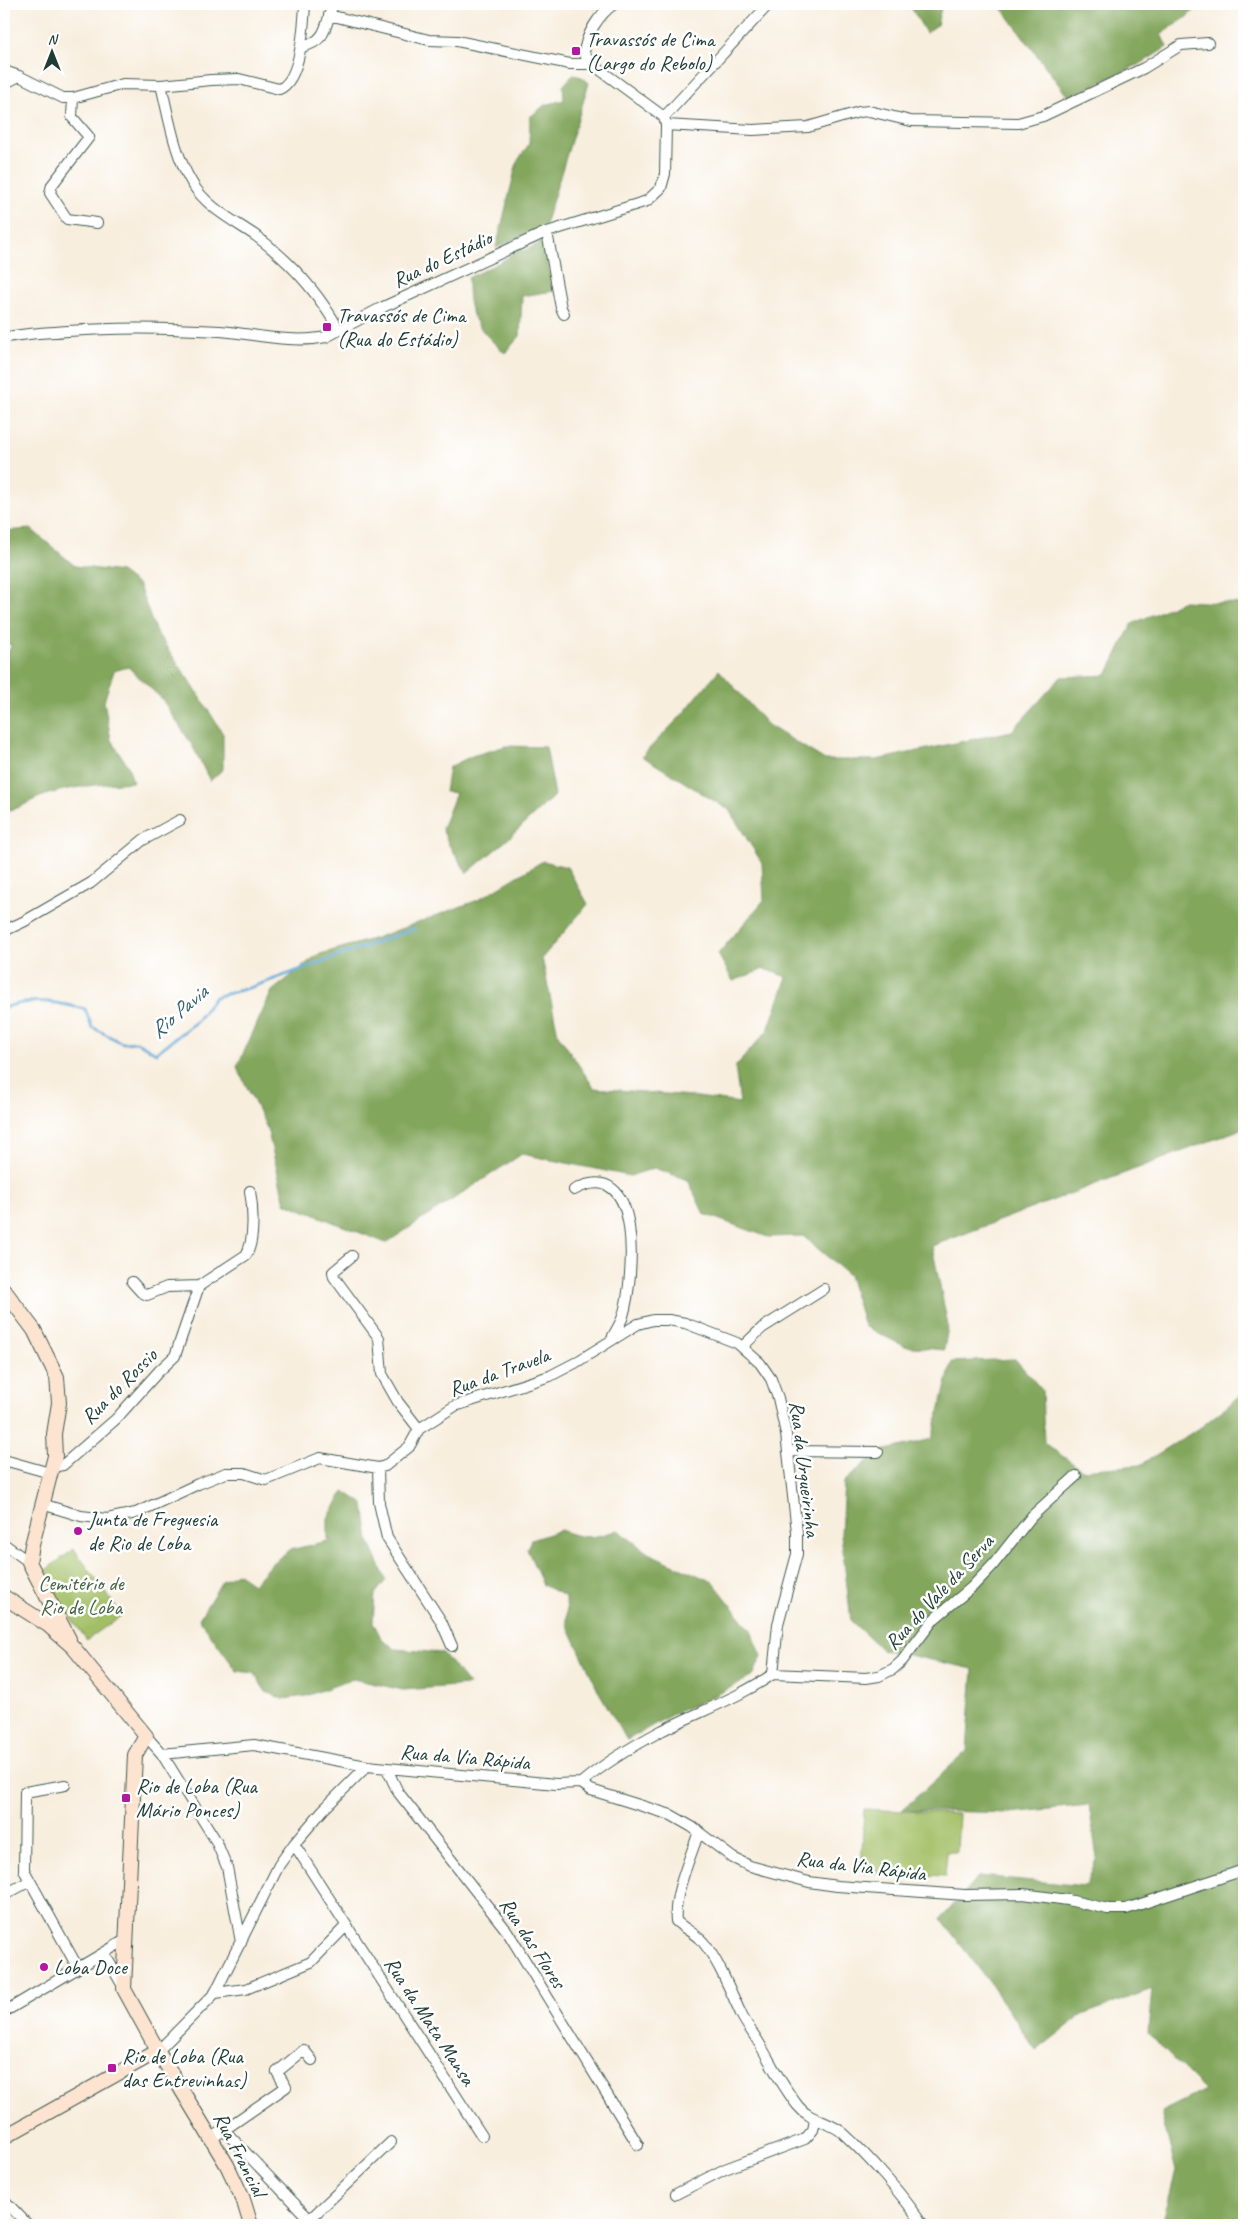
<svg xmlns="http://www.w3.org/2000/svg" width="1248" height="2229" font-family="Caveat,sans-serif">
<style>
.green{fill:#a3bf66;stroke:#617e4d}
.forest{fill:#82a65b;stroke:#507248}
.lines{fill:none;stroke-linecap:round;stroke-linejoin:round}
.stream{stroke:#5ca5d3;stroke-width:3}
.street-casing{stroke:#40584e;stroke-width:12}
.secondary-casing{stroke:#40584e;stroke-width:16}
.street{stroke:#fff;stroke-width:10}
.secondary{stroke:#fde4d0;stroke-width:14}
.poi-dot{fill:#b5179e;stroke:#fff;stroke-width:2}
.labels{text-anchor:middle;stroke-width:5;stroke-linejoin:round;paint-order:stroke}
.poi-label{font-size:21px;fill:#1f3d34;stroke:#fff;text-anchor:start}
.street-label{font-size:21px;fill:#1f3d34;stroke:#fff}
.park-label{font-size:21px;fill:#476443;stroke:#fff}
.water-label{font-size:22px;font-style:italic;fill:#34616c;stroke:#fff}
</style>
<rect width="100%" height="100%" fill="#fff"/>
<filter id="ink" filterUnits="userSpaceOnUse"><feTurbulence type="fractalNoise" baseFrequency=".02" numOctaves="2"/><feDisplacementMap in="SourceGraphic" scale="10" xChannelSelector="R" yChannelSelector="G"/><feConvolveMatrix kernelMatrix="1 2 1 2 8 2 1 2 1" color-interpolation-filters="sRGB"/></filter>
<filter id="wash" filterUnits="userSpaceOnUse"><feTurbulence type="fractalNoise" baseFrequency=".0096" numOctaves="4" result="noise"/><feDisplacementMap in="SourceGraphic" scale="20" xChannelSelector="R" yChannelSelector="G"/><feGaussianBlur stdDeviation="1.12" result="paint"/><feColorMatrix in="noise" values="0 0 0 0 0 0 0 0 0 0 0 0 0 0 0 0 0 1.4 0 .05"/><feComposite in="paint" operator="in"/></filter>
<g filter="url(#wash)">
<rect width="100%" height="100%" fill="#f8eede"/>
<!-- green -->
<path class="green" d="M74 1549 122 1615 87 1640 39 1575Z
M864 1809 959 1814 957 1852H947L945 1876 861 1872Z"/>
<!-- forest -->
<path class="forest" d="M909 4H942L937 25 926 33Z
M999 4H1202L1184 19 1161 34 1167 47 1142 63 1068 97Z
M573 75 582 77 589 83 545 225 496 248 517 162 529 144 530 117 545 105 564 100 563 86Z
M544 241 553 291 522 296 520 336 505 353C491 341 474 325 470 306 468 298 468 287 468 278L504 260 514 252 526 250Z
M31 529 75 566 121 572 139 586 155 630 201 698 223 734V769L210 781 192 745 162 699 128 667 114 671 104 701 111 740 128 766 133 782C102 784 69 786 40 797 27 802 18 811 4 810V659L12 645 4 644V531Z
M1184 601 1244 604V1128L932 1246 948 1326 944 1350 904 1346 864 1326 849 1275 803 1236 768 1237 704 1214 688 1180 654 1168 630 1176 522 1154 386 1243 285 1203 267 1128 237 1067 272 991 317 955 376 938 478 900 543 861 567 867 588 904 542 958 558 1034 594 1088 691 1096 740 1103 735 1067 768 1030 787 977 764 969 733 981 718 954 764 900 762 863 729 810 642 756 681 716 719 670 768 725 825 760H876L1012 731 1061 677 1107 675 1132 624Z
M506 746 546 747 555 795 508 839 467 873 449 845 442 829 456 793 445 792 449 767 472 756Z
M1015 1359 1042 1390 1044 1443 1082 1470 1140 1465 1201 1427 1244 1393V2225H1162L1176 2171 1161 2112 1205 2090 1148 2033 1152 1989 1082 2015 1036 2051 990 1983 941 1919 979 1876 1086 1886 1097 1857 1089 1805 1009 1813 902 1810 967 1751 973 1669 881 1649 851 1621 841 1534 844 1482 878 1452 932 1439 952 1362Z
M344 1491 364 1504 369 1541 386 1580 375 1594 373 1622 381 1638 395 1649 443 1653 469 1685 403 1690 353 1679 306 1696 283 1699 266 1692 254 1673 237 1671 199 1619 222 1581 237 1573 253 1584 272 1563 290 1550 328 1541V1518Z
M561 1530C585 1540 594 1538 618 1530L648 1553 713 1582 751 1630 762 1656 753 1676 716 1695 671 1715 627 1740 600 1694 567 1624 566 1597 543 1585 527 1549 531 1540Z"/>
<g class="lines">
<!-- stream -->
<path class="stream" d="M4 1008C34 997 55 1002 85 1009L92 1027 122 1043 137 1042 156 1053 196 1022 215 997 252 987 414 929"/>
</g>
</g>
<g filter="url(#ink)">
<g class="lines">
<defs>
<path id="street" d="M329 15 429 40 457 41 570 64H592
M301 47C327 42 325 26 333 4
M4 71 19 76 4 84
M19 76 63 98H73L123 84 161 85 211 80 239 79 279 89C301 81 304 24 305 4
M161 85C169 117 174 154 192 183 206 207 234 221 256 236 291 262 318 292 339 330
M73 98 72 117 89 137 52 185 50 193 67 219 97 223
M664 117 769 4
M666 125 753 130 808 127 859 112 869 111 911 121 1018 123 1043 116 1144 68 1181 45 1208 43
M547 232 561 308 564 314
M4 338C25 333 46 333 68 331 119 327 169 328 220 331 254 334 292 344 326 337L381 308 544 233 647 201 661 188 665 174 666 125 664 117 592 64 584 54C585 36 599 14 614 4
M4 931 25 921 91 883 143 840 180 820
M574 1190C644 1153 634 1280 623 1316 621 1323 616 1330 613 1336
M352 1256 333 1272 334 1277 379 1338 382 1374 398 1402 419 1429
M132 1282 141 1292 147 1295 167 1287 199 1286
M742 1347 762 1328 824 1289
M788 1451 878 1452
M4 1460 50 1473
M52 1467 63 1465 116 1419 159 1371 175 1356 199 1286 246 1255C255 1241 253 1207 250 1191
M378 1468 379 1503 387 1538 441 1621 452 1646
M42 1504 81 1516 107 1519 136 1513 198 1484 226 1473H244L266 1480 320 1458 378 1468 385 1466 409 1447 419 1429 455 1406 550 1376 575 1363 638 1324 653 1320H669L685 1323 737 1343 760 1363 771 1379 778 1398 786 1434 797 1532V1554L778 1624 773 1674
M4 1544 29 1562
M773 1674 866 1678 879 1676 893 1669 902 1661 934 1619 972 1587 993 1565 1032 1516 1076 1476
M146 1736 162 1754 216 1841 227 1867 241 1942
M162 1754 254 1745 367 1766 556 1784 581 1783 591 1790 671 1815 692 1827 733 1858 750 1866 809 1882 837 1886 965 1895 1023 1894 1068 1900 1108 1909H1126L1244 1870
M387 1769 398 1792 507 1931 638 2145
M581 1783C605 1763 633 1746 661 1731 698 1712 739 1698 773 1674
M65 1785 25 1792 24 1870 78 1968
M699 1831C691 1857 673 1894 676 1921 684 1929 695 1933 703 1942 720 1963 730 1991 742 2016 748 2027 756 2037 762 2048 774 2069 783 2087 798 2106 810 2121 829 2121 843 2133 869 2157 904 2196 923 2225
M294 1844 482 2136
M4 1895 30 1881
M104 1953 124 1988
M215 1993 246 1989 311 1962 346 1926
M4 2012 127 1939
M158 2051 215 1993 279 1865 294 1844 323 1810 367 1766
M224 2130 286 2087 277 2072 304 2050 312 2060
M212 2138 224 2130 315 2225
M676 2194 725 2169 805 2139 813 2130 815 2120
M4 2200 28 2225
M310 2219 391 2142"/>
<path id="secondary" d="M4 1290 34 1330 57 1377 59 1403 54 1434 55 1456 32 1545 29 1562 69 1639
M4 1597 48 1625 73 1647 146 1736 135 1755 124 1989 158 2051 227 2165 243 2199 251 2225
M4 2137 158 2051"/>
</defs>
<!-- street casing -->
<use href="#street" class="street-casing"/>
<!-- secondary casing -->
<use href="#secondary" class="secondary-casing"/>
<!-- street -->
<use href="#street" class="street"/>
<!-- secondary -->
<use href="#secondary" class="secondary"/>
</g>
</g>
<!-- markers -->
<g class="poi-dot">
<rect x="571" y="46" width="10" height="10" rx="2.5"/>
<rect x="322" y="322" width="10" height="10" rx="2.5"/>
<circle cx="78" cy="1531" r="5"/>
<rect x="121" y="1793" width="10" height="10" rx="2.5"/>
<circle cx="44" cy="1967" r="5"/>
<rect x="107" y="2063" width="10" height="10" rx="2.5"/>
</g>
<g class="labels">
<!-- poi labels -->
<g class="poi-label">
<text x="586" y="46">Travassós de Cima<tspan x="586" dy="24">(Largo do Rebolo)</tspan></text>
<text x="337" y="322">Travassós de Cima<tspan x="337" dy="24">(Rua do Estádio)</tspan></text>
<text x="88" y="1526">Junta de Freguesia<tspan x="88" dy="24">de Rio de Loba</tspan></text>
<text x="136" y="1793">Rio de Loba (Rua<tspan x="136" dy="24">Mário Ponces)</tspan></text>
<text x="54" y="1974">Loba Doce</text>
<text x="122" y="2063">Rio de Loba (Rua<tspan x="122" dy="24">das Entrevinhas)</tspan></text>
</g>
<!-- street labels -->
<g class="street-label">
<text transform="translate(442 259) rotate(-25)" y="7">Rua do Estádio</text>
<text transform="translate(499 1372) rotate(-20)" y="7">Rua da Travela</text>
<text transform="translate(119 1386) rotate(-45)" y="7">Rua do Rossio</text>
<text transform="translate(805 1469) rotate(83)" y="7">Rua da Urgueirinha</text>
<text transform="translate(939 1592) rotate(-47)" y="7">Rua do Vale da Serva</text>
<text transform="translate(465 1757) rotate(5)" y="7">Rua da Via Rápida</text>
<text transform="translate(861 1866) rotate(7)" y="7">Rua da Via Rápida</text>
<text transform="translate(533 1943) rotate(57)" y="7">Rua das Flores</text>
<text transform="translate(430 2021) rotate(57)" y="7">Rua da Mata Mansa</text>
<text transform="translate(240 2154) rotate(63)" y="7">Rua Francial</text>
</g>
<!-- park labels -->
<g class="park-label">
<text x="81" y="1590">Cemitério de<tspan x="81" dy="24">Rio de Loba</tspan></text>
</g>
<!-- water labels -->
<g class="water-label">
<text transform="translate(178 1011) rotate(-41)" y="8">Rio Pavia</text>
</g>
</g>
<!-- margin -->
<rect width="1248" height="2229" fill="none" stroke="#fff" stroke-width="20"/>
<!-- north arrow -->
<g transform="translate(52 52)" stroke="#ffffff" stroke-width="4" paint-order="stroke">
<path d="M0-4L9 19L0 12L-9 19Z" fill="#1f3d34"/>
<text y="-8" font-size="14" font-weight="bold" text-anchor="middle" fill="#1f3d34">N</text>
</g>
</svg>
